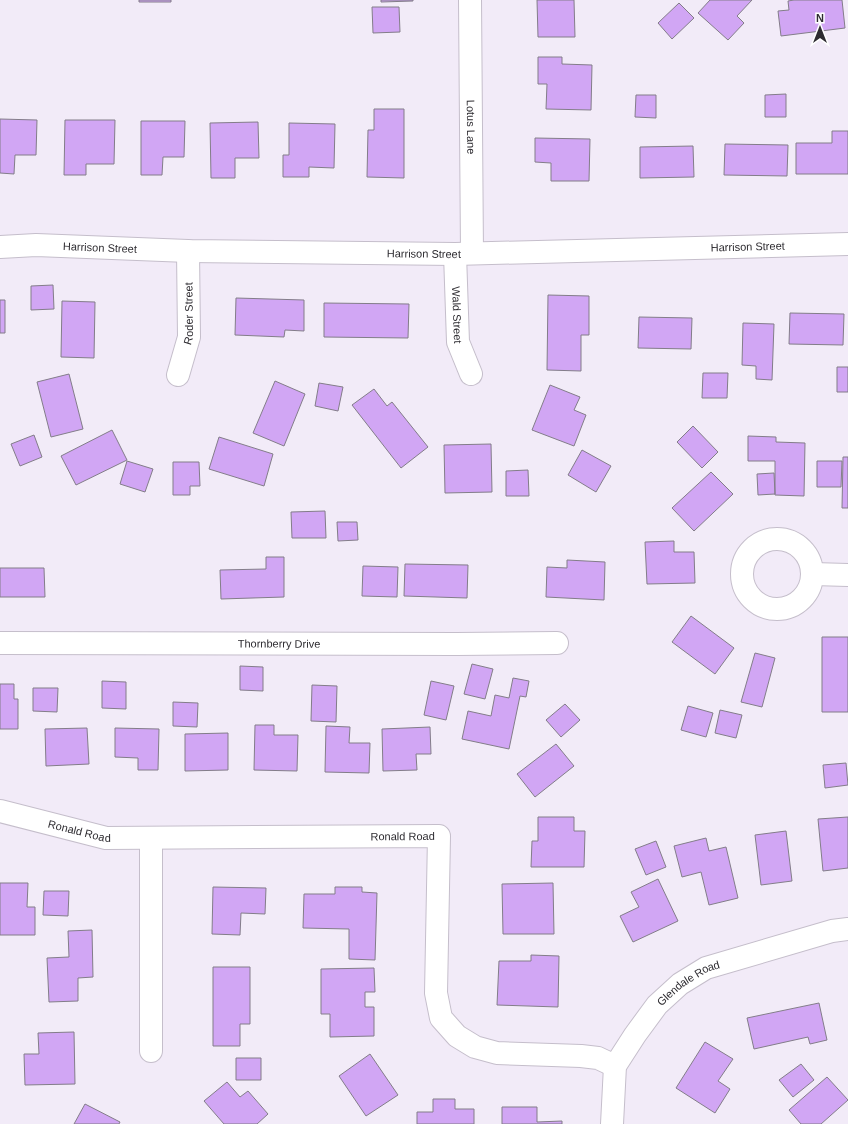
<svg xmlns="http://www.w3.org/2000/svg" width="848" height="1124" font-family="Arial,sans-serif">
<style>
.building{fill:#d1a6f4;stroke:#837d89}
.lines{fill:none;stroke-linecap:round;stroke-linejoin:round}
.street-casing{stroke:#c5becb;stroke-width:24}
.street{stroke:#fff;stroke-width:22}
.labels{text-anchor:middle;stroke-width:3.5;stroke-linejoin:round;paint-order:stroke}
.street-label{font-size:11px;fill:#2d2b30;stroke:#fff}
</style>
<rect width="100%" height="100%" fill="#f2ebf8"/>
<!-- building -->
<path class="building" d="M139 0H171V2H139Z
M381 0H413V1L381 2Z
M537 0H574L575 37H538Z
M710 0H752L737 16 744 23 728 40 698 13Z
M794 0H842L845 28 781 36 778 11 789 10 788 1Z
M679 3 694 18 672 39 658 23Z
M372 7H399L400 32 373 33Z
M538 57H562V64L592 65 591 110 546 109 547 84H538Z
M786 94V117H765V95Z
M636 95H656V118L635 117Z
M374 109H404V178L367 177 368 130H374Z
M0 119 37 120 36 155H15L14 174 0 173Z
M65 120H115L114 164H86V175H64Z
M141 121H185L184 157H163L162 175H141Z
M258 122 259 158H235V178H211L210 123Z
M289 123 335 124 334 168 309 167V177H283V155H289Z
M832 131H848V174H796V143H832Z
M535 138 590 139 589 181H551V163L535 162Z
M725 144 788 145 787 176 724 175Z
M693 146 694 177 640 178V147Z
M53 285 54 309 31 310V286Z
M548 295 589 296V335H581V371L547 370Z
M236 298 304 300V331L285 330 284 337 235 335Z
M0 300H5V333H0Z
M62 301 95 302 94 358 61 357Z
M324 303 409 304 408 338 324 337Z
M790 313 844 314 843 345 789 344Z
M639 317 692 318 691 349 638 348Z
M743 323 774 324 772 380 756 379V366L742 365Z
M837 367H848V392H837Z
M703 373H728L727 398H702Z
M69 374 83 429 51 437 37 382Z
M275 381 305 394 284 446 253 433Z
M319 383 343 387 338 411 315 406Z
M550 385 580 397 574 410 586 415 574 446 532 430Z
M374 389 387 406 392 402 428 447 401 468 352 405Z
M693 426 718 452 702 468 677 442Z
M112 430 127 460 76 485 61 456Z
M34 435 42 457 20 466 11 444Z
M748 436 776 437V442L805 443 804 496 775 495V461H748Z
M219 437 273 454 264 486 209 469Z
M491 444 492 492 445 493 444 445Z
M582 450 611 466 596 492 568 475Z
M843 457H848V508H842Z
M127 461 153 469 145 492 120 484Z
M817 461H842L841 487H817Z
M173 462H199L200 486H190V495H173Z
M528 470 529 496H506V471Z
M711 472 733 494 694 531 672 508Z
M774 473 775 494 758 495 757 474Z
M325 511 326 538H292L291 512Z
M337 522H357L358 540 338 541Z
M674 541V552H694L695 583 647 584 645 542Z
M266 557H284V597L221 599 220 570 266 569Z
M567 560 605 562 604 600 546 597 547 567 567 568Z
M405 564 468 565 467 598 404 596Z
M363 566 398 567 397 597 362 596Z
M0 568H44L45 597H0Z
M691 616 734 648 715 674 672 642Z
M822 637H848V712H822Z
M755 653 775 658 762 707 741 702Z
M472 664 493 669 485 699 464 694Z
M240 666 263 667V691L240 690Z
M513 678 529 681 526 697 520 696 509 749 462 739 468 711 491 716 495 695 509 698Z
M102 681 126 682V709L102 708Z
M431 681 454 686 446 720 424 715Z
M0 684H14V699H18V729H0Z
M312 685 337 686 336 722 311 721Z
M33 688H58L57 712 33 711Z
M173 702 198 703 197 727 173 726Z
M565 704 580 720 561 737 546 720Z
M688 706 713 713 706 737 681 730Z
M720 710 742 715 736 738 715 733Z
M255 725H274V735H298L297 771 254 770Z
M326 726 350 727 349 743H370L369 773 325 772Z
M430 727 431 754H416L417 770 383 771 382 729Z
M87 728 89 764 46 766 45 729Z
M115 728 159 729 158 770H138V758L115 757Z
M228 733V770L185 771V734Z
M556 744 574 766 535 797 517 774Z
M846 763 848 785 825 788 823 765Z
M538 817H574V831H585L584 867H531L532 841H538Z
M848 817V868L823 871 818 819Z
M786 831 792 881 761 885 755 835Z
M706 838 709 851 726 847 738 898 709 905 701 872 682 877 674 846Z
M656 841 666 867 646 875 635 849Z
M658 879 678 921 633 942 620 916 639 907 631 892Z
M0 883H28L27 907H35V935H0Z
M553 883 554 934H503L502 884Z
M213 887 266 888 265 914 241 913 240 935 212 934Z
M335 887H362V892L377 893 375 960 349 959V929L303 928 304 894H335Z
M44 891H69L68 916 43 915Z
M92 930 93 977 78 978V1001L49 1002 47 958 69 957 68 931Z
M531 955 559 956 558 1007 497 1005 499 961H531Z
M213 967H250V1024H240V1046H213Z
M374 968 375 992H365V1007H374V1036L330 1037V1014H321V969Z
M819 1003 827 1040 810 1044 808 1037 754 1049 747 1018Z
M74 1032 75 1084 25 1085 24 1054H39L38 1033Z
M705 1042 733 1059 718 1081 730 1089 715 1113 676 1088Z
M370 1054 398 1095 366 1116 339 1076Z
M236 1058H261V1080H236Z
M801 1064 814 1080 793 1097 779 1080Z
M827 1077 848 1100 821 1124H801L789 1110Z
M227 1082 240 1097 248 1091 268 1114 257 1124H224L204 1101Z
M433 1099H455V1109H474V1124H417V1112H433Z
M85 1104 120 1122 119 1124H74Z
M502 1107H537V1122L562 1121V1124H502Z"/>
<g class="lines">
<defs>
<g id="street">
<path id="s1" d="M470 0 472 253"/>
<path id="s2" d="M0 247 36 245 188 251 455 254 848 244"/>
<path id="s3" d="M455 254 458 342 471 374"/>
<path id="s4" d="M178 375 189 337 188 251"/>
<circle cx="777" cy="574" r="35"/>
<path d="M813 574 848 575"/>
<path id="s5" d="M0 643 456 644 557 643"/>
<path id="s6" d="M0 811 106 838 439 836 436 993 441 1018 457 1036 475 1047 497 1053 581 1056 598 1058 615 1066"/>
<path d="M151 838V1051"/>
<path id="s7" d="M612 1124 615 1066 635 1035 657 1005 680 984 706 968 832 931 848 929"/>
</g>
</defs>
<!-- street casing -->
<use href="#street" class="street-casing"/>
<!-- street -->
<use href="#street" class="street"/>
</g>
<g class="labels">
<!-- street labels -->
<g class="street-label">
<text dy="4" stroke="none"><textPath href="#s1" startOffset="127">Lotus Lane</textPath></text>
<text dy="4" stroke="none"><textPath href="#s2" startOffset="748">Harrison Street</textPath></text>
<text dy="4" stroke="none"><textPath href="#s2" startOffset="100">Harrison Street</textPath></text>
<text dy="4" stroke="none"><textPath href="#s2" startOffset="424">Harrison Street</textPath></text>
<text dy="4" stroke="none"><textPath href="#s4" startOffset="63">Roder Street</textPath></text>
<text dy="4" stroke="none"><textPath href="#s3" startOffset="61">Wald Street</textPath></text>
<text dy="4" stroke="none"><textPath href="#s5" startOffset="279">Thornberry Drive</textPath></text>
<text dy="4" stroke="none"><textPath href="#s6" startOffset="82">Ronald Road</textPath></text>
<text dy="4" stroke="none"><textPath href="#s6" startOffset="406">Ronald Road</textPath></text>
<text dy="4" stroke="none"><textPath href="#s7" startOffset="171">Glendale Road</textPath></text>
</g>
</g>
<!-- north arrow -->
<g transform="translate(820 28)" stroke="#ffffff" stroke-width="3" paint-order="stroke">
<path d="M0-3L7 15L0 10L-7 15Z" fill="#2d2b30"/>
<text y="-6" font-size="11" font-weight="bold" text-anchor="middle" fill="#2d2b30">N</text>
</g>
</svg>
